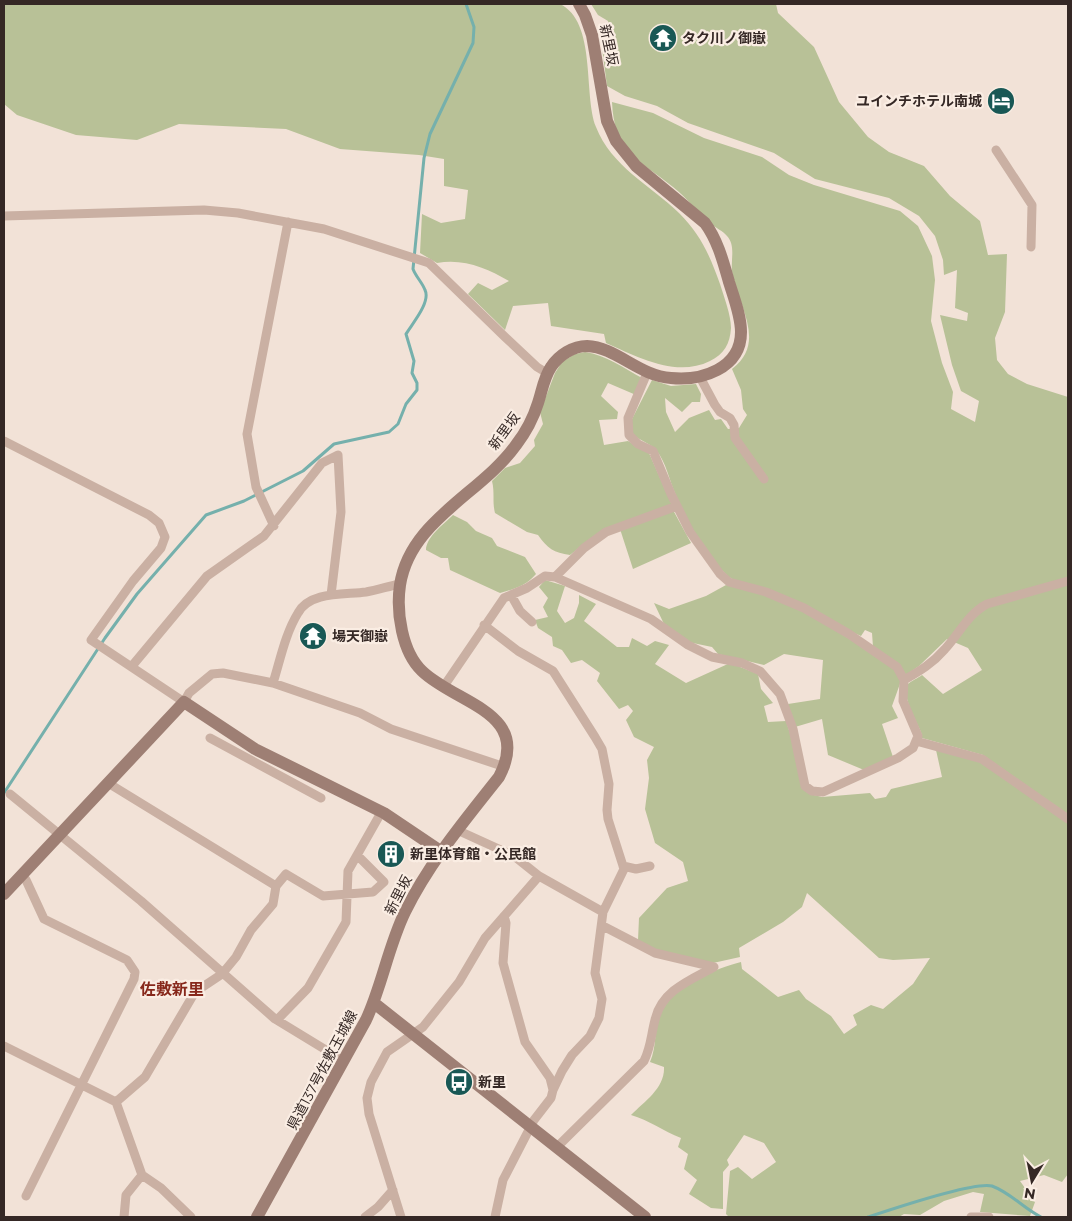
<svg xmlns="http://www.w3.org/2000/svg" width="1072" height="1221" font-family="Montserrat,'Noto Sans JP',sans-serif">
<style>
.green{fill:#b8c197}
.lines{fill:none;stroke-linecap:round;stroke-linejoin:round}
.stream{stroke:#75b0ac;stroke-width:3}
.street{stroke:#cab0a3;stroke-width:9}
.secondary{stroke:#9e7f74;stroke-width:12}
.labels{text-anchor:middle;stroke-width:4.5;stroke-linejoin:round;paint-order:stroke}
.poi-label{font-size:14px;font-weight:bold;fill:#352825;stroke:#faede3;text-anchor:start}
.street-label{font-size:14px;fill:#352825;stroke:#faede3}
.quarter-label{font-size:16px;font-weight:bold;fill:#87281b;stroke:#faede3}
</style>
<rect width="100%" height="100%" fill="#f2e2d7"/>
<!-- green -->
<path class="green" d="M4 4H560C597 22 583 94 596 127 611 166 650 185 679 213 701 235 710 256 720 284 724 297 731 315 731 328 730 344 724 354 710 361 676 378 638 357 606 343L604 334 551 326 548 303 513 306 505 330 468 294 478 283 492 290 509 281C487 268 463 258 437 263L420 253 422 214 441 223 465 219 468 190 444 186V159L419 155 340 149 286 129 179 124 137 140 76 135 17 115 4 104Z
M591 4H776L778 13 814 47 839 102 868 137 889 152 924 166 950 196 980 221 988 255 1007 254 1005 312 995 338 997 360 1008 374 1027 384 1068 397V815L983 755 922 738V735C918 723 900 695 908 684 911 681 918 678 922 675L943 694 982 670 968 648 947 639 919 666 906 675 873 647 872 633 865 630 861 636 732 579C709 562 686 520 675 493 669 479 666 463 657 451 652 444 639 440 632 434V419L652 380 671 386 696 384 701 394 700 402H692L682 412 665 398 666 412 675 432 689 418 709 410 715 420 721 419 728 429 739 428 747 415 743 409 741 390 732 369C766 343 740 309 733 276 729 263 737 247 727 236 723 231 716 228 711 224 698 212 687 198 673 187 638 159 614 152 612 102L653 113 704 138 762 157 789 175 814 185 900 211 918 226 932 256 935 280 931 321 942 363 953 392 951 409 975 422 979 401 961 391 952 365 940 315 967 321 968 313 955 308 957 270 944 275 943 260 935 236 919 216 889 198 815 179 774 153 688 123 657 106 625 96 607 86 601 40 610 32 608 21 598 15Z
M585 352C606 355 624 368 642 378L636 395 608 383 601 396 618 412 617 419 599 420 604 445 628 441 649 453 672 505C632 517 602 529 570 555 554 553 547 548 538 535L527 532 495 513C492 501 495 493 492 481L505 468 520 463 535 446 534 440 543 424 540 412 555 373 562 362 575 354Z
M673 510 691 543 633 569 620 529Z
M453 515 467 522 476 531 492 538 497 546 525 557 536 574C526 586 514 589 500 593L450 570 448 558H441L426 550C426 537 444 524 453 515Z
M545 580 565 586 557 611 565 623 574 618 579 603V595L596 604 584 621 617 647H629L632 638 647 646 655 641 669 645 655 664 686 683 730 663 758 674 761 689 773 703 764 706 768 722 786 721 810 794 822 797 870 793 875 799 886 797 891 789 942 777 936 750 981 761 1068 822V1174L1062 1182 1044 1175 1020 1181 1035 1202 1030 1216 980 1212 984 1194 973 1192 944 1201 920 1215 904 1214 899 1217H729L726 1214 730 1171 738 1167 752 1179 776 1162 764 1143 744 1135 727 1160 729 1165 723 1172V1209L711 1208 689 1194 697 1180 684 1169 688 1154 678 1147 681 1138C663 1131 649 1120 631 1115 645 1101 665 1088 664 1067L650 1062C658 1044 653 1025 661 1009 672 985 718 968 741 962L742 969 778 997 799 990 806 999 831 1016 844 1034 857 1025 853 1015 871 1005 883 1009 913 984 930 958 893 960 879 958 807 893 802 907 783 922 739 948 740 957 713 963 652 949 638 940 639 918 667 888 688 881 683 862 655 843 645 809 649 778 647 760 654 747 634 737 626 720 633 711 628 705 619 709 597 681 600 673 582 660 571 663 562 650 553 646 552 637 538 628 535 620 548 617 543 607 548 598 539 587Z
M726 585 765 595 804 610 895 668 901 681 892 706 898 718 882 724 893 757 864 770 828 755 822 719 795 727 788 704 820 699 823 660 784 654 764 665 718 654 712 647 688 642 664 624 654 603 669 609 706 596Z"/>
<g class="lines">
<!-- stream -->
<path class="stream" d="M4 793 105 638 137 594 206 515 244 501 303 471 334 444 389 432 398 424 406 404 417 390V383L412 373 414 361 406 334C412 324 431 302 425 290 422 282 416 277 413 269L424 158 430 134 473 43 474 27 466 4
M868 1217C889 1210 975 1181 992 1186 1011 1193 1023 1208 1041 1217"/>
<!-- street -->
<path class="street" d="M996 150 1032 205 1031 247
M4 216 204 210 238 213 324 229 429 263 505 337 537 367 547 373
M700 377 715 405 720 412 730 418 734 425 735 438 764 479
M4 441 149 515 159 523 165 537 161 548 133 581 91 640 184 702 189 693 212 674 223 673 273 683 360 713 391 729 505 767
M274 526 256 487 247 434 288 222
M555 577 584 548 606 532 677 506
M511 595 520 611 532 622
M484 625 518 651 553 671 595 737 602 749 609 784 607 810 608 819 624 869 603 912 595 973 602 999 599 1018 590 1036 572 1055 562 1071 553 1090
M132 666 207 576 264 536 322 463 338 455 341 512 331 595
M904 680C920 671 933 663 945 649 959 634 968 614 987 604L1068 581
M273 683C280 661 285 634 298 613 310 591 345 595 366 592 378 590 389 586 400 584
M444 686 504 598 527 588 545 576 555 577 651 619 688 645 712 657 742 663 760 671 780 694 793 729 805 786 812 791 823 792 898 758 913 748 918 736 903 701 904 680 897 667 849 634 804 608 766 592 729 582 720 574 690 532 671 494 653 451 638 444 629 435 628 418 647 373
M210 738 321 798
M916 741 982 759 1068 819
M108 783 276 886
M10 794 141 901 275 1019 344 1061
M623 866 636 869 650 866
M21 875 26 880 44 919 127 960 135 972 134 979 26 1196
M539 876 603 912
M603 926 655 953 714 967
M277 1020 308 988 346 922 348 871 382 811
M4 1046 116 1102 142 1175 161 1188 191 1217
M116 1102 145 1077 195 992 222 974 236 957 251 930 273 904 276 886 286 874 323 896 373 892 384 882 357 855
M557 1147 644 1061C651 1047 651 1035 655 1020 661 991 690 980 714 967
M124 1217 126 1195 142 1175
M365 1217 378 1207 393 1190
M401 1217 369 1114 367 1098 371 1082 387 1052 423 1027 459 982 485 938 539 876 514 856 457 830
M495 1217 503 1180 534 1120 551 1098 553 1090 550 1078 525 1042 503 963 506 923 504 916
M971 1217H989"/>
<!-- secondary -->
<path class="secondary" d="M4 894 184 702 255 749 384 813 442 852
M374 1003 645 1217
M257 1217 366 1020C382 986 388 947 405 912 429 863 465 820 499 777 533 712 456 704 422 671 402 652 396 612 400 585 410 520 481 494 516 445 526 432 533 419 538 403 542 391 544 377 551 367 559 355 573 346 587 346 616 347 639 376 671 378 701 381 741 369 741 332 741 316 734 298 729 282 723 261 718 241 705 223L636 166 616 141 607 121 592 35 585 15 579 4"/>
</g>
<!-- icons -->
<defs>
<symbol id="temple-disc" viewBox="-11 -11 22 22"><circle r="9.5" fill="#195855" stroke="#faede3"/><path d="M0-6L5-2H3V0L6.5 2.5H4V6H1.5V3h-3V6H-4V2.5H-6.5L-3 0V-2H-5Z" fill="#fff"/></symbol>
<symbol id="hotel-disc" viewBox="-11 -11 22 22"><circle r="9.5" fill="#195855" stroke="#faede3"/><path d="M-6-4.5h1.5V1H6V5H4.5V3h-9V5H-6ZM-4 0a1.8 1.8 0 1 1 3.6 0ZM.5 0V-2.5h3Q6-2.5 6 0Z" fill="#fff"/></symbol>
<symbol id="building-disc" viewBox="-11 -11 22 22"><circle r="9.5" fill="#195855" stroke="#faede3"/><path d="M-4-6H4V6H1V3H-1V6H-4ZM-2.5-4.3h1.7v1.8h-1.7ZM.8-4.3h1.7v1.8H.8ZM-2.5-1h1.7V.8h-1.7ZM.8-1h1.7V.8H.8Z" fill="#fff"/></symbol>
<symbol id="bus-disc" viewBox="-11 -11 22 22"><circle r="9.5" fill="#195855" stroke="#faede3"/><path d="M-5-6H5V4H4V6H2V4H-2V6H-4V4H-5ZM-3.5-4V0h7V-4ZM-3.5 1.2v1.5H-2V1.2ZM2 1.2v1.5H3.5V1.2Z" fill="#fff"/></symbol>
</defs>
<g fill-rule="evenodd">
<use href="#temple-disc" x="647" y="22" width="32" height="32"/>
<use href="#hotel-disc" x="985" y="85" width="32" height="32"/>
<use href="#temple-disc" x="297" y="620" width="32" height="32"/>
<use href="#building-disc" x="375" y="838" width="32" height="32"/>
<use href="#bus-disc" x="443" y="1066" width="32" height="32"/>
</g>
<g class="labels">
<!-- poi labels -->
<g class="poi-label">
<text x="682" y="43">タク川ノ御嶽</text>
<text x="982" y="106" text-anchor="end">ユインチホテル南城</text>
<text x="332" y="641">場天御嶽</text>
<text x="410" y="859">新里体育館・公民館</text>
<text x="478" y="1087">新里</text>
</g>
<!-- street labels -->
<g class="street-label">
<text transform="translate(609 45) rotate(78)" y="5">新里坂</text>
<text transform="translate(504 431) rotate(-54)" y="5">新里坂</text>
<text transform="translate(398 895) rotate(-63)" y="5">新里坂</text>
<text transform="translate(322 1070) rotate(-62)" y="5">県道137号佐敷玉城線</text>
</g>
<!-- quarter labels -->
<g class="quarter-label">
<text x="172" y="995">佐敷新里</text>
</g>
</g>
<!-- border -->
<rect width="1072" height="1221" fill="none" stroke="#352825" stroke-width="10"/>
<!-- north arrow -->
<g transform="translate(1032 1181) rotate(190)" stroke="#faede3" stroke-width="4" paint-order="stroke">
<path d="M0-4L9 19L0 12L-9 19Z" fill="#352825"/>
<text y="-8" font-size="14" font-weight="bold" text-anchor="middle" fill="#352825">N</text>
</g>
</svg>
